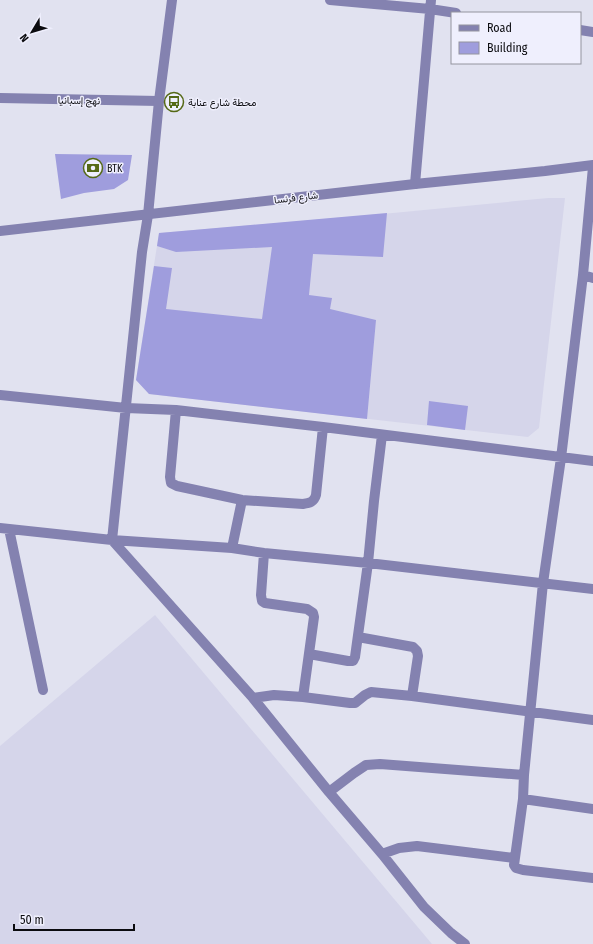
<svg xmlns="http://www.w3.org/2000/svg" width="593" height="944" font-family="'Fira Sans Condensed',Vazirmatn,sans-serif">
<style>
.built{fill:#d5d5ea}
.building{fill:#9f9ddd}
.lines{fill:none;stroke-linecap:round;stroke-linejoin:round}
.minor{stroke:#8482b0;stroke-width:10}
.tertiary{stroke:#8482b0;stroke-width:10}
.labels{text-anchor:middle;stroke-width:3;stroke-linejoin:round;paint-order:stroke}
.street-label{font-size:10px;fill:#0b0b0f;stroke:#efeffd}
.poi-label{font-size:10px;fill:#0b0b0f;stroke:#efeffd;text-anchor:start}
</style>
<rect width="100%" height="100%" fill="#e1e2f0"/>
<!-- built -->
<path class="built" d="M548 198H565L539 428 528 437 149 394 136 380 159 233 393 213Z
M155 615 432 944H0V746Z"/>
<!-- building -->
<path class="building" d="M55 154 132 155 128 180 114 189 84 193 61 199Z
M387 213 383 257 313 254 309 295 332 298 330 309 376 320 367 419 149 394 136 380 154 266 172 268 166 309 262 319 272 247 176 252 157 246 159 233Z
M429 401 468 406 465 430 427 425Z"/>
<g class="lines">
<!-- minor -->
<path class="minor" d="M330 0 430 9 456 13
M580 30 593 32
M0 98 159 101
M593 167 583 275 561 458 543 583 524 775 523 799 514 865 516 868 523 870 593 878
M415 184 431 0
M148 215 142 252 112 540 253 698 329 792 382 854 424 907 451 933 465 944
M583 275 593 278
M0 395 126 408 176 410 323 427 593 461
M176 410 170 477 171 483 177 486 242 500 303 504C310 503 314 502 316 495L323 427
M0 528 112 540 232 548 264 553 368 563 593 589
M9 529 43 690
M232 548 242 500
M264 553 261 595 262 601 265 603 307 609 313 613 314 617 303 697
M358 637 413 647 417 651 418 656 412 696
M309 654 348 661H353L355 657 368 563 374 501 382 435
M253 698 274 695 303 697 350 703H355L365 695 371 692 412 696 593 720
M329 792 354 773 366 765 380 764 524 775
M523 799 593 809
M382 854 399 848 417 846 514 858"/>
<!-- tertiary -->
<path class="tertiary" d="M148 215 159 101 172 0
M0 231 415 184 545 171 593 165"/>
</g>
<!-- icons -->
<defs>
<symbol id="bus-ring" viewBox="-11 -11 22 22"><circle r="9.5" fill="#efeffd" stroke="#556916" stroke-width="1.5"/><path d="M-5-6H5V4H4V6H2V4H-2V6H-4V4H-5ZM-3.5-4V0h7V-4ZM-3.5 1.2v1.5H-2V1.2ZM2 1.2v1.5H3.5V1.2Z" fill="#556916"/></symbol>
<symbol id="bank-ring" viewBox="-11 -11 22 22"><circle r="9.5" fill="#efeffd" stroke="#556916" stroke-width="1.5"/><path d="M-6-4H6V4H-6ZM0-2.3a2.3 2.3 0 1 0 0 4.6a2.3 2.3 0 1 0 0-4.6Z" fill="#556916"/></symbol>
</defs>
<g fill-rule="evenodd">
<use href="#bus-ring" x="163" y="91" width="22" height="22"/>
<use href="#bank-ring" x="82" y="157" width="22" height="22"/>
</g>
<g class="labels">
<!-- street labels -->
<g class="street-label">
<text transform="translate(79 100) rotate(1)" y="4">نهج إسبانيا</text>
<text transform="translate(296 197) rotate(-7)" y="4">شارع فرنسا</text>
</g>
<!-- poi labels -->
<g class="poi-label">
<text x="188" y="106">محطة شارع عنابة</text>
<text x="107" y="172">BTK</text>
</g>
</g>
<!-- legend -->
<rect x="451" y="12" width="130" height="52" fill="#efeffd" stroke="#94949e"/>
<rect x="459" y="25" width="20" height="6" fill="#8482b0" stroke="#94949e"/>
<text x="487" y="32" font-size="12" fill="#0b0b0f">Road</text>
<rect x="459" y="42" width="20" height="12" fill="#9f9ddd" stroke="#94949e"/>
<text x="487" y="52" font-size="12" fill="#0b0b0f">Building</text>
<!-- north arrow -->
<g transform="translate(32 32) rotate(232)" stroke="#efeffd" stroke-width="3" paint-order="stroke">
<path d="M0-3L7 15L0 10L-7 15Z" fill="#0b0b0f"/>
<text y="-6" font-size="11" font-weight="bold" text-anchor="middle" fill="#0b0b0f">N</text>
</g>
<!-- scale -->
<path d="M14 924v6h120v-6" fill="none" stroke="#0b0b0f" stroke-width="2"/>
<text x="20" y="924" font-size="12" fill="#0b0b0f" stroke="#efeffd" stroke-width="3" paint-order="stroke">50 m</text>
</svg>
